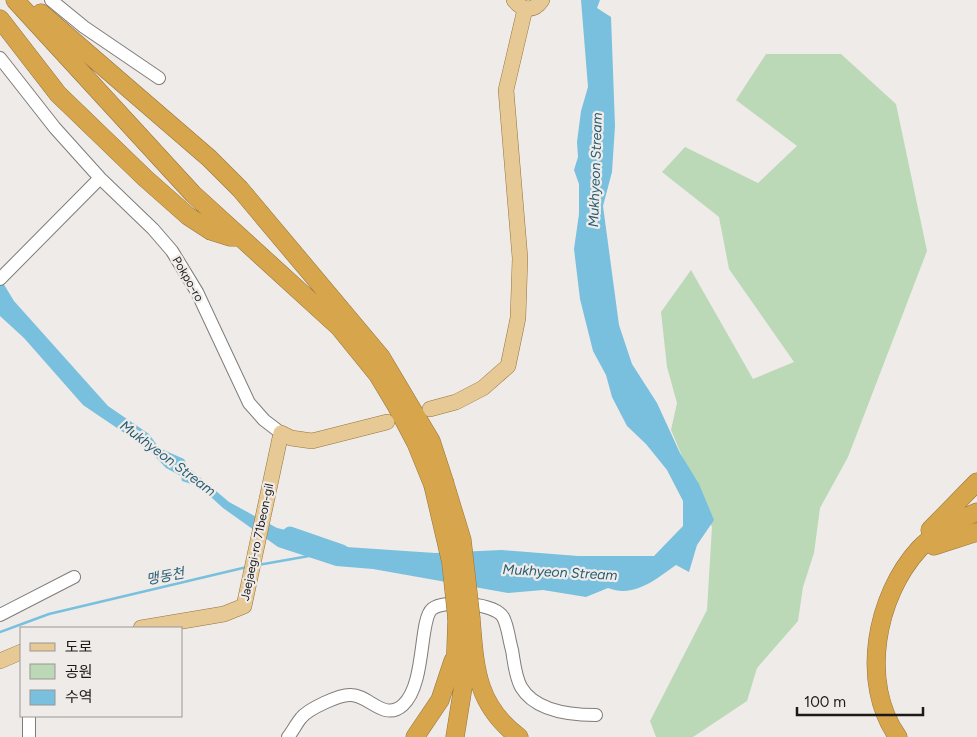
<svg xmlns="http://www.w3.org/2000/svg" width="977" height="737" font-family="Figtree,'Noto Sans KR',sans-serif">
<style>
.green{fill:#bbd9b6}
.water{fill:#78c0dd}
.lines{fill:none;stroke-linecap:round;stroke-linejoin:round}
.stream{stroke:#78c0dd;stroke-width:2.5}
.river{stroke:#78c0dd;stroke-width:15}
.minor-casing{stroke:#7f7c7a;stroke-width:14}
.major-casing{stroke:#95743a;stroke-width:16}
.highway-casing{stroke:#95743a;stroke-width:19}
.minor{stroke:#fff;stroke-width:12}
.major{stroke:#e6c994;stroke-width:15}
.highway{stroke:#d6a54c;stroke-width:18}
.highway-bridge-casing{stroke:#95743a;stroke-width:19;stroke-linecap:butt}
.highway-bridge{stroke:#d6a54c;stroke-width:18}
.labels{text-anchor:middle;stroke-width:4.5;stroke-linejoin:round;paint-order:stroke}
.street-label{font-size:12px;fill:#1b1a19;stroke:#efebe9}
.water-label{font-size:14px;font-style:italic;fill:#265e73;stroke:#efebe9}
</style>
<rect width="100%" height="100%" fill="#efebe9"/>
<!-- green -->
<path class="green" d="M766 54H841L896 104 927 251 848 457 820 508 814 553 803 587 798 621 757 668 747 701 693 737H656L650 721 707 610 712 527 671 430 677 403 667 367 661 312 691 270 753 379 794 362 729 269 719 217 662 172 685 147 758 183 797 146 736 100Z"/>
<!-- water -->
<path class="water" d="M581 0H600L597 8 611 17 615 126 612 172 603 206 619 325 632 364 657 403 680 453 699 484 714 520 697 545 689 572 676 565C655 580 634 598 608 588L586 597 543 590 508 593 373 569 336 566 278 547 223 508 200 487 182 481 181 476 166 468 148 449 83 405 24 338 0 316V278L14 301 108 406 149 434 159 448 184 459 189 468 229 502 277 528 290 531 317 545 435 553 502 550 578 556H654L683 526V501L667 470 646 444 627 426 612 397 606 375 593 351 580 299 574 249 579 214V184L574 170 578 157 577 142 581 111 588 87Z"/>
<g class="lines">
<!-- stream -->
<path class="stream" d="M258 565 309 556
M0 632 49 614 247 567"/>
<!-- river -->
<path class="river" d="M290 534 342 552"/>
<defs>
<path id="minor" d="M51 0 84 27 159 78
M0 58 55 128 100 178 153 229 172 251 197 292 249 403 264 420 281 433
M0 279 100 178
M0 615 74 577
M29 737V716
M288 737C293 731 296 724 301 718 308 709 340 694 351 695 369 695 384 722 403 705 426 684 419 620 432 609 445 599 494 603 503 617 508 626 509 640 512 650 514 661 515 676 521 687 535 711 571 715 596 715"/>
<path id="major" d="M514 0C522 11 534 12 542 0
M430 409 456 402 483 388 508 366 518 318 520 258 506 90 525 9
M141 628 224 614 244 606 281 433 291 438 312 441 387 422
M0 661 21 652"/>
<path id="highway" d="M15 0 193 194 339 327 378 375 396 405 416 443 433 485
M41 13 209 158 240 189 381 357 431 441 444 481
M0 19 58 94 145 178 188 216 211 231 230 237H239
M930 530 977 482
M934 546 977 532
M471 619C475 668 476 705 519 737
M455 676 457 619
M415 737 440 700 453 661
M455 737 468 656
M898 737C859 683 876 596 919 549 935 532 956 521 977 512"/>
</defs>
<!-- minor casing -->
<use href="#minor" class="minor-casing"/>
<!-- major casing -->
<use href="#major" class="major-casing"/>
<!-- highway casing -->
<use href="#highway" class="highway-casing"/>
<!-- minor -->
<use href="#minor" class="minor"/>
<!-- major -->
<use href="#major" class="major"/>
<!-- highway -->
<use href="#highway" class="highway"/>
<defs>
<path id="highway-bridge" d="M444 481 462 540 471 619
M433 485 451 562 457 619"/>
</defs>
<!-- highway-bridge casing -->
<use href="#highway-bridge" class="highway-bridge-casing"/>
<!-- highway-bridge -->
<use href="#highway-bridge" class="highway-bridge"/>
</g>
<g class="labels">
<!-- street labels -->
<g class="street-label">
<text transform="translate(188 279) rotate(60)" y="4">Pokpo-ro</text>
<text transform="translate(257 542) rotate(-78)" y="4">Jaejaegi-ro 71beon-gil</text>
</g>
<!-- water labels -->
<g class="water-label">
<text transform="translate(595 170) rotate(-88)" y="5">Mukhyeon Stream</text>
<text transform="translate(168 458) rotate(37)" y="5">Mukhyeon Stream</text>
<text transform="translate(560 572) rotate(3)" y="5">Mukhyeon Stream</text>
<text transform="translate(165 576) rotate(-11)" y="5">맹동천</text>
</g>
</g>
<!-- legend -->
<rect x="20" y="627" width="162" height="90" fill="#efebe9" stroke="#9a9796"/>
<rect x="30" y="643" width="25" height="8" fill="#e6c994" stroke="#9a9796"/>
<text x="65" y="652" font-size="15" fill="#1b1a19">도로</text>
<rect x="30" y="664" width="25" height="15" fill="#bbd9b6" stroke="#9a9796"/>
<text x="65" y="677" font-size="15" fill="#1b1a19">공원</text>
<rect x="30" y="690" width="25" height="15" fill="#78c0dd" stroke="#9a9796"/>
<text x="65" y="702" font-size="15" fill="#1b1a19">수역</text>
<!-- scale -->
<path d="M797 707v8h126v-8" fill="none" stroke="#1b1a19" stroke-width="2.5"/>
<text x="804" y="707" font-size="15" fill="#1b1a19" stroke="#efebe9" stroke-width="4" paint-order="stroke">100 m</text>
</svg>
